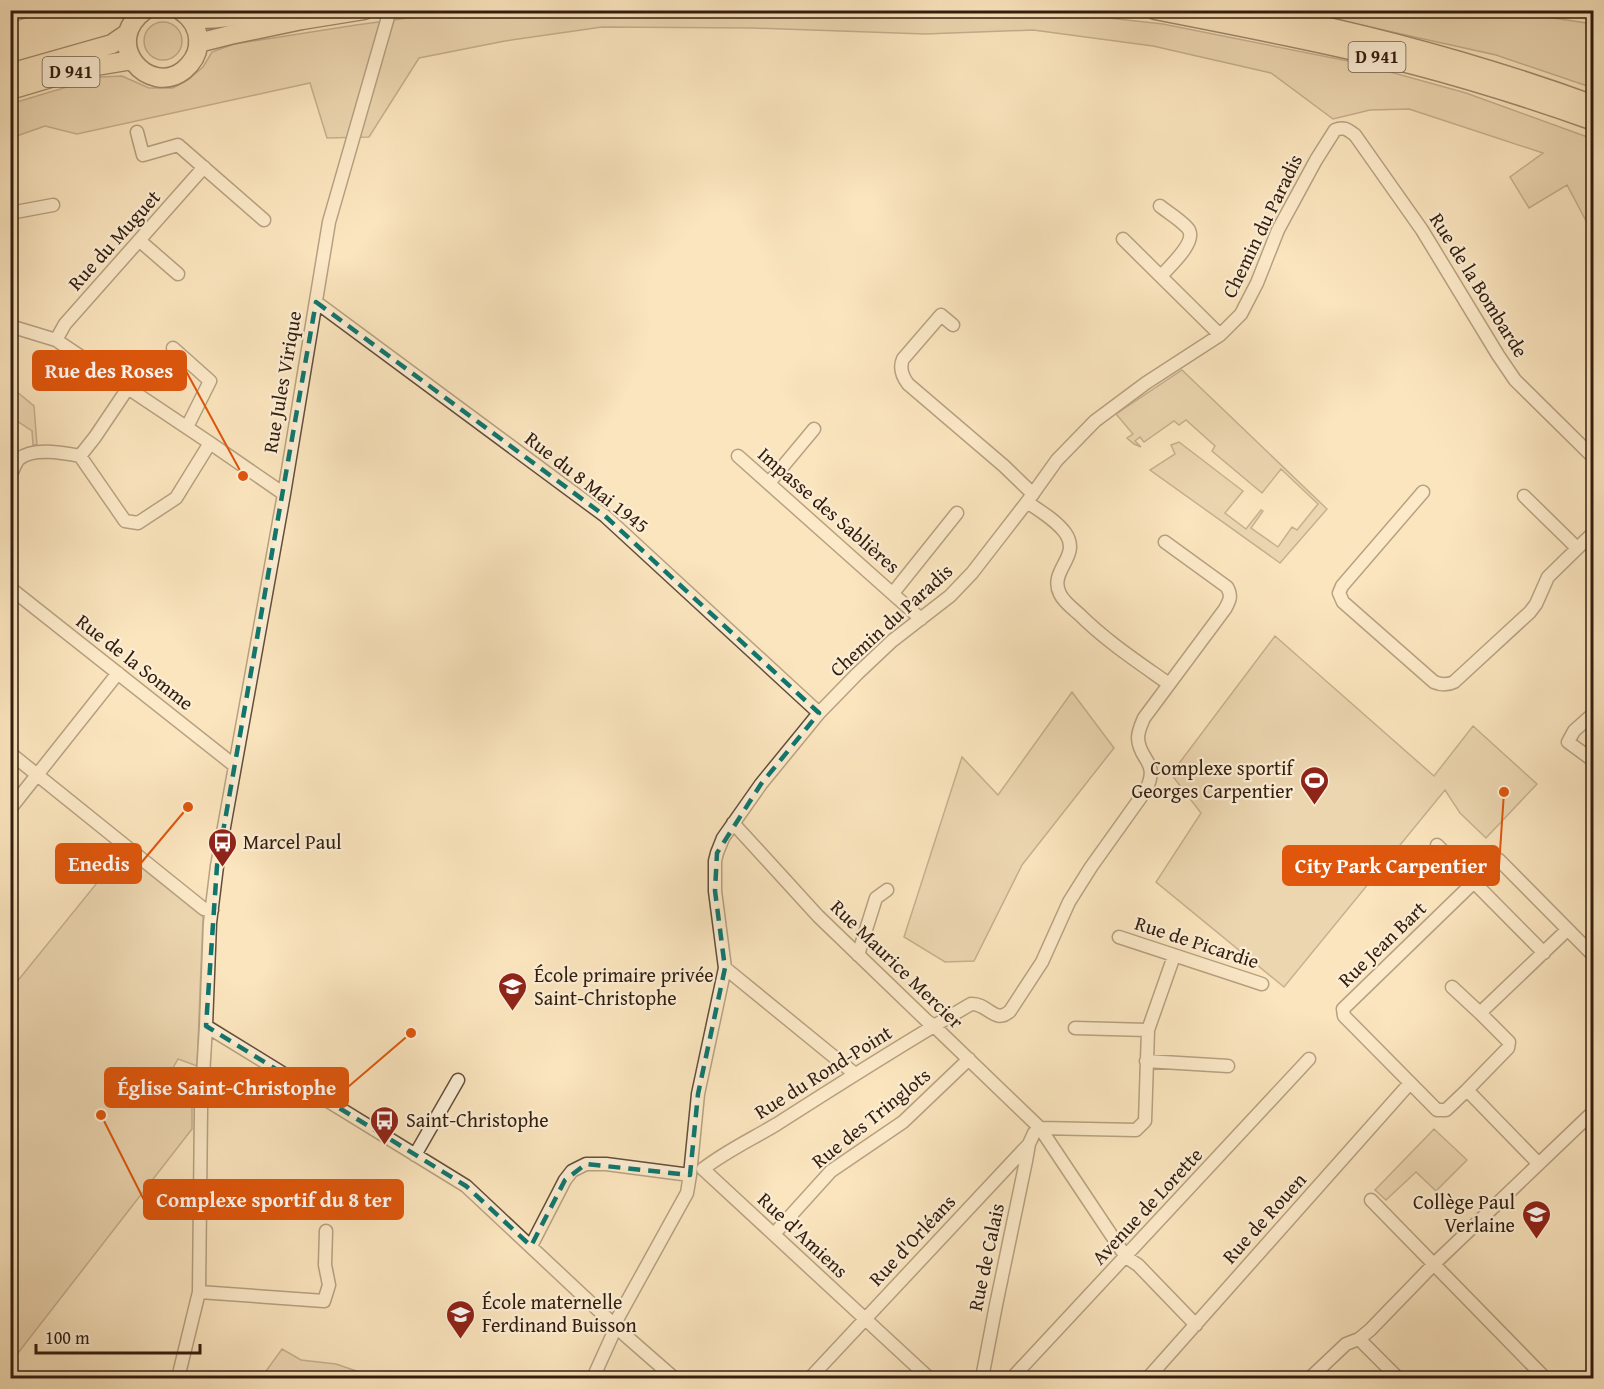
<svg xmlns="http://www.w3.org/2000/svg" width="1604" height="1389" font-family="'Gentium Book Plus',serif">
<style>
.green{fill:#d9c3a0;stroke:#867057;stroke-width:1.5}
.lines{fill:none;stroke-linecap:round;stroke-linejoin:round}
.minor-casing{stroke:#644e3a;stroke-width:15}
.highway-casing{stroke:#321c0e;stroke-width:21}
.minor{stroke:#fceed5;stroke-width:12}
.highway{stroke:#fbe5be;stroke-width:18}
.marked{fill:none;stroke:#0f766e;stroke-width:4.5;stroke-dasharray:12 8;stroke-linejoin:round}
.labels{text-anchor:middle;stroke-width:4.5;stroke-linejoin:round;paint-order:stroke}
.shield{fill:#fceed5;stroke:#6f5b4a;stroke-width:1.5}
.shield-label{font-size:18px;font-weight:bold;fill:#321c0e}
.street-label{font-size:20px;fill:#321c0e;stroke:#fceed5}
.poi-label{font-size:20px;fill:#321c0e;stroke:#fceed5;text-anchor:start}
.leader{fill:none;stroke:#df560c;stroke-width:2}
.callout-dot{fill:#df560c;stroke:#fceed5;stroke-width:2}
.callout{fill:#df560c;stroke:#df560c;stroke-width:2}
.callout-label{font-size:21px;text-anchor:middle;font-weight:bold;fill:#fff}
</style>
<rect width="100%" height="100%" fill="#fbe5be"/>
<filter id="stains"><feTurbulence type="fractalNoise" baseFrequency=".00333" numOctaves="4"/><feColorMatrix values="0 0 0 0 .2 0 0 0 0 .09 0 0 0 0 .02 0 0 0 .5 -.17"/></filter>
<radialGradient id="worn" r=".72"><stop offset=".6" stop-color="#630" stop-opacity="0"/><stop offset="1" stop-color="#630" stop-opacity=".3"/></radialGradient>
<!-- green -->
<path class="green" d="M460 11H1045L1163 24 1358 63 1466 93 1593 139V234L1567 185 1529 208 1510 177 1543 153 1409 109 1370 110 1333 119 1271 73 1153 46 1033 30 925 34 752 28 602 27 505 41 419 58 369 137 327 138 310 83 77 134 45 126 11 138 10 104 100 77 122 76 149 88H173L188 80 203 67 212 52 234 44 356 25Z
M1297 11H1508L1593 24V88L1496 55Z
M144 41a19 19 0 1 1 38 0a19 19 0 1 1-38 0Z
M1182 370 1327 509 1280 563 1150 470 1175 454 1171 445 1179 442 1243 491 1225 513 1246 529 1261 510 1263 511 1251 528 1278 547 1292 527 1297 530 1318 504 1281 469 1262 493 1212 451 1215 446 1186 420 1179 425 1174 421 1144 442 1140 437 1135 441 1141 447 1134 444 1127 438 1133 434 1116 414Z
M11 387 34 406 37 445H33L32 431 11 417Z
M1275 636 1434 776 1473 726 1537 784 1486 838 1460 813 1445 790 1284 987 1156 882 1201 813 1171 774Z
M1072 692 1114 748 1022 865 974 961 945 962 904 937 962 757 998 795Z
M122 852 203 917 197 1066 178 1059 165 1082 192 1101V1129L11 1362V989Z
M1434 1129 1467 1160 1436 1191 1416 1172 1386 1200 1375 1190Z
M282 1349 301 1360 336 1364 365 1374 363 1378H261Z"/>
<g class="lines">
<defs>
<path id="minor" d="M10 16 28 10
M137 132 143 155 178 145 264 220
M1160 206C1167 212 1184 222 1189 230 1196 243 1169 267 1161 276
M10 213 53 205
M1123 239 1220 335
M140 241 178 274
M316 302 605 516 819 713
M953 325 941 315 903 359C899 368 902 376 908 384L1004 466 1033 494
M10 326 56 340 210 443 284 494
M56 340 65 324 204 167
M173 348 210 381 187 427
M80 456 125 521 138 523 176 498 210 443
M738 456 921 619
M10 476C13 471 15 463 19 459 33 447 64 453 80 456L95 437 128 388
M769 483 814 429
M1423 492 1342 586 1339 593 1343 602 1434 682C1441 685 1448 685 1454 682L1530 612 1536 604 1548 577 1594 532
M1524 496 1577 548
M1027 502C1040 511 1057 521 1066 534 1081 557 1048 571 1060 594 1064 602 1072 608 1079 614 1106 641 1138 662 1169 684
M10 588 235 766
M893 593 957 513
M1594 713 1574 731 1568 742 1594 761
M10 753 204 909 212 910
M10 809 118 673
M733 823 818 916 927 1021 934 1026 1040 1128 1126 1257 1138 1265 1196 1325
M1437 845 1544 953
M1119 937 1262 984
M858 955 876 898 887 890
M725 968 855 1074
M1452 987 1480 1013
M206 1026 466 1186 626 1336 674 1378
M1075 1028 1148 1030
M1146 1061 1228 1066
M1467 1090 1446 1110H1437L1344 1016 1343 1009 1474 882 1499 860 1594 956
M1040 1128 1136 1130 1145 1121 1148 1030 1174 956
M415 1155 458 1080
M1538 1163 1467 1090 1508 1048 1509 1042 1480 1013 1567 930
M703 1169C726 1151 752 1139 777 1124 841 1083 906 1042 971 1004 988 1003 995 1025 1010 1011L1042 962 1069 902 1091 867 1146 790C1160 761 1139 761 1138 738 1138 731 1141 725 1144 718L1225 609C1230 600 1232 596 1227 587L1165 542
M703 1169 929 1378
M1371 1200 1545 1378
M774 1234 831 1171 903 1122 969 1059
M531 1246 565 1180 572 1171 586 1164H606L690 1175
M199 1292 324 1301 329 1285 325 1265 326 1231
M1359 1339 1398 1378
M178 1378 199 1292 201 1109 206 1026 210 923 217 866 284 494 329 222 390 10
M593 1378 612 1336 614 1325 687 1193 690 1175 698 1094 725 968 715 891V861L717 853 723 838 761 784 819 713 857 674 892 641 950 596 972 573 1027 502 1057 460 1095 421 1146 383 1220 335 1241 314 1257 283 1278 230 1316 160 1335 130C1344 126 1348 130 1355 135L1422 230 1498 355 1515 380 1594 458
M810 1378 1029 1144 1034 1133 1040 1128
M982 1378 996 1305 1026 1161 1029 1144
M1012 1378 1309 1059
M1148 1378 1410 1083
M1310 1378 1346 1344 1359 1339 1370 1330 1434 1264 1594 1111"/>
<path id="highway" d="M145 10C100 43 149 98 184 70 192 63 197 56 198 46 200 31 192 18 180 10
M1155 10C1242 27 1329 44 1414 65 1475 81 1535 100 1594 121
M1246 10C1364 32 1481 64 1594 105
M189 17C214 22 239 15 263 10
M198 43 230 35 302 20 364 10
M10 73 112 44 128 33
M10 90 84 68 132 60"/>
</defs>
<!-- minor casing -->
<use href="#minor" class="minor-casing"/>
<!-- highway casing -->
<use href="#highway" class="highway-casing"/>
<!-- minor -->
<use href="#minor" class="minor"/>
<!-- highway -->
<use href="#highway" class="highway"/>
</g>
<!-- marked area -->
<path d="M0 0H1604V1389H0ZM316 302 605 516 819 713 761 784 717 853 715 891 725 968 698 1094 690 1175 586 1164 565 1180 531 1246 466 1186 206 1026 217 866Z" fill="#fbe5be" fill-opacity=".55" fill-rule="evenodd"/>
<path class="marked" d="M316 302 605 516 819 713 761 784 717 853 715 891 725 968 698 1094 690 1175 586 1164 565 1180 531 1246 466 1186 206 1026 217 866Z"/>
<!-- icons -->
<defs>
<symbol id="stadium-pin" viewBox="-11 -11 22 30"><path d="M0 17L-7.5 6A9.5 9.5 0 1 1 7.5 6Z" fill="#8f2418" stroke="#fceed5"/><path d="M0-5a6.5 5 0 1 0 0 10a6.5 5 0 1 0 0-10ZM-3.5-1.8h7v3.6h-7Z" fill="#fff"/></symbol>
<symbol id="bus-pin" viewBox="-11 -11 22 30"><path d="M0 17L-7.5 6A9.5 9.5 0 1 1 7.5 6Z" fill="#8f2418" stroke="#fceed5"/><path d="M-5-6H5V4H4V6H2V4H-2V6H-4V4H-5ZM-3.5-4V0h7V-4ZM-3.5 1.2v1.5H-2V1.2ZM2 1.2v1.5H3.5V1.2Z" fill="#fff"/></symbol>
<symbol id="school-pin" viewBox="-11 -11 22 30"><path d="M0 17L-7.5 6A9.5 9.5 0 1 1 7.5 6Z" fill="#8f2418" stroke="#fceed5"/><path d="M0-5L7-2L0 1L-7-2ZM-4 1L0 2.5L4 1V4Q0 6-4 4Z" fill="#fff"/></symbol>
</defs>
<g fill-rule="evenodd">
<use href="#stadium-pin" x="1298" y="764" width="33" height="45"/>
<use href="#bus-pin" x="206" y="826" width="33" height="45"/>
<use href="#school-pin" x="496" y="970" width="33" height="45"/>
<use href="#bus-pin" x="368" y="1104" width="33" height="45"/>
<use href="#school-pin" x="1520" y="1198" width="33" height="45"/>
<use href="#school-pin" x="444" y="1298" width="33" height="45"/>
</g>
<g class="labels">
<!-- shield labels -->
<g class="shield">
<rect x="1348.5" y="42" width="57" height="30" rx="4.5"/>
<rect x="42.5" y="57" width="57" height="30" rx="4.5"/>
</g>
<g class="shield-label">
<text x="1377" y="63">D 941</text>
<text x="71" y="78">D 941</text>
</g>
<!-- street labels -->
<g class="street-label">
<text transform="translate(1262 226) rotate(-64)" y="7">Chemin du Paradis</text>
<text transform="translate(114 240) rotate(-48)" y="7">Rue du Muguet</text>
<text transform="translate(1479 285) rotate(58)" y="7">Rue de la Bombarde</text>
<text transform="translate(282 382) rotate(-80)" y="7">Rue Jules Virique</text>
<text transform="translate(587 482) rotate(38)" y="7">Rue du 8 Mai 1945</text>
<text transform="translate(829 510) rotate(41)" y="7">Impasse des Sablières</text>
<text transform="translate(891 620) rotate(-42)" y="7">Chemin du Paradis</text>
<text transform="translate(135 662) rotate(38)" y="7">Rue de la Somme</text>
<text transform="translate(1197 942) rotate(18)" y="7">Rue de Picardie</text>
<text transform="translate(1382 944) rotate(-44)" y="7">Rue Jean Bart</text>
<text transform="translate(897 964) rotate(44)" y="7">Rue Maurice Mercier</text>
<text transform="translate(823 1072) rotate(-32)" y="7">Rue du Rond-Point</text>
<text transform="translate(871 1118) rotate(-39)" y="7">Rue des Tringlots</text>
<text transform="translate(1147 1206) rotate(-47)" y="7">Avenue de Lorette</text>
<text transform="translate(1264 1218) rotate(-48)" y="7">Rue de Rouen</text>
<text transform="translate(803 1235) rotate(43)" y="7">Rue d'Amiens</text>
<text transform="translate(912 1240) rotate(-47)" y="7">Rue d'Orléans</text>
<text transform="translate(986 1257) rotate(-78)" y="7">Rue de Calais</text>
</g>
<!-- poi labels -->
<g class="poi-label">
<text x="1293" y="775" text-anchor="end">Complexe sportif<tspan x="1293" dy="23">Georges Carpentier</tspan></text>
<text x="243" y="849">Marcel Paul</text>
<text x="534" y="982">École primaire privée<tspan x="534" dy="23">Saint-Christophe</tspan></text>
<text x="406" y="1127">Saint-Christophe</text>
<text x="1515" y="1209" text-anchor="end">Collège Paul<tspan x="1515" dy="23">Verlaine</tspan></text>
<text x="482" y="1309">École maternelle<tspan x="482" dy="23">Ferdinand Buisson</tspan></text>
</g>
</g>
<!-- callouts -->
<path class="leader" d="M243 476L186 371M188 807L141 863M1504 792L1499 866M411 1033L348 1087M101 1115L144 1200"/>
<g class="callout-dot">
<circle cx="243" cy="476" r="6"/>
<circle cx="188" cy="807" r="6"/>
<circle cx="1504" cy="792" r="6"/>
<circle cx="411" cy="1033" r="6"/>
<circle cx="101" cy="1115" r="6"/>
</g>
<g class="callout">
<rect x="33" y="351" width="153" height="39" rx="6"/>
<rect x="56" y="844" width="85" height="39" rx="6"/>
<rect x="1283" y="846" width="216" height="39" rx="6"/>
<rect x="105" y="1068" width="243" height="39" rx="6"/>
<rect x="144" y="1180" width="259" height="39" rx="6"/>
</g>
<g class="callout-label">
<text x="109" y="378">Rue des Roses</text>
<text x="99" y="871">Enedis</text>
<text x="1391" y="873">City Park Carpentier</text>
<text x="227" y="1095">Église Saint-Christophe</text>
<text x="274" y="1207">Complexe sportif du 8 ter</text>
</g>
<!-- margin -->
<rect width="1604" height="1389" fill="none" stroke="#fbe5be" stroke-width="36"/>
<rect x="12" y="12" width="1580" height="1365" fill="none" stroke="#321c0e" stroke-width="3"/>
<rect x="18" y="18" width="1568" height="1353" fill="none" stroke="#321c0e" stroke-width="1.5"/>
<!-- scale -->
<path d="M36 1344v9h164v-9" fill="none" stroke="#321c0e" stroke-width="3"/>
<text x="45" y="1344" font-size="18" fill="#321c0e" stroke="#fceed5" stroke-width="4.5" paint-order="stroke">100 m</text>
<rect width="100%" height="100%" filter="url(#stains)"/>
<rect width="100%" height="100%" fill="url(#worn)"/>
</svg>
